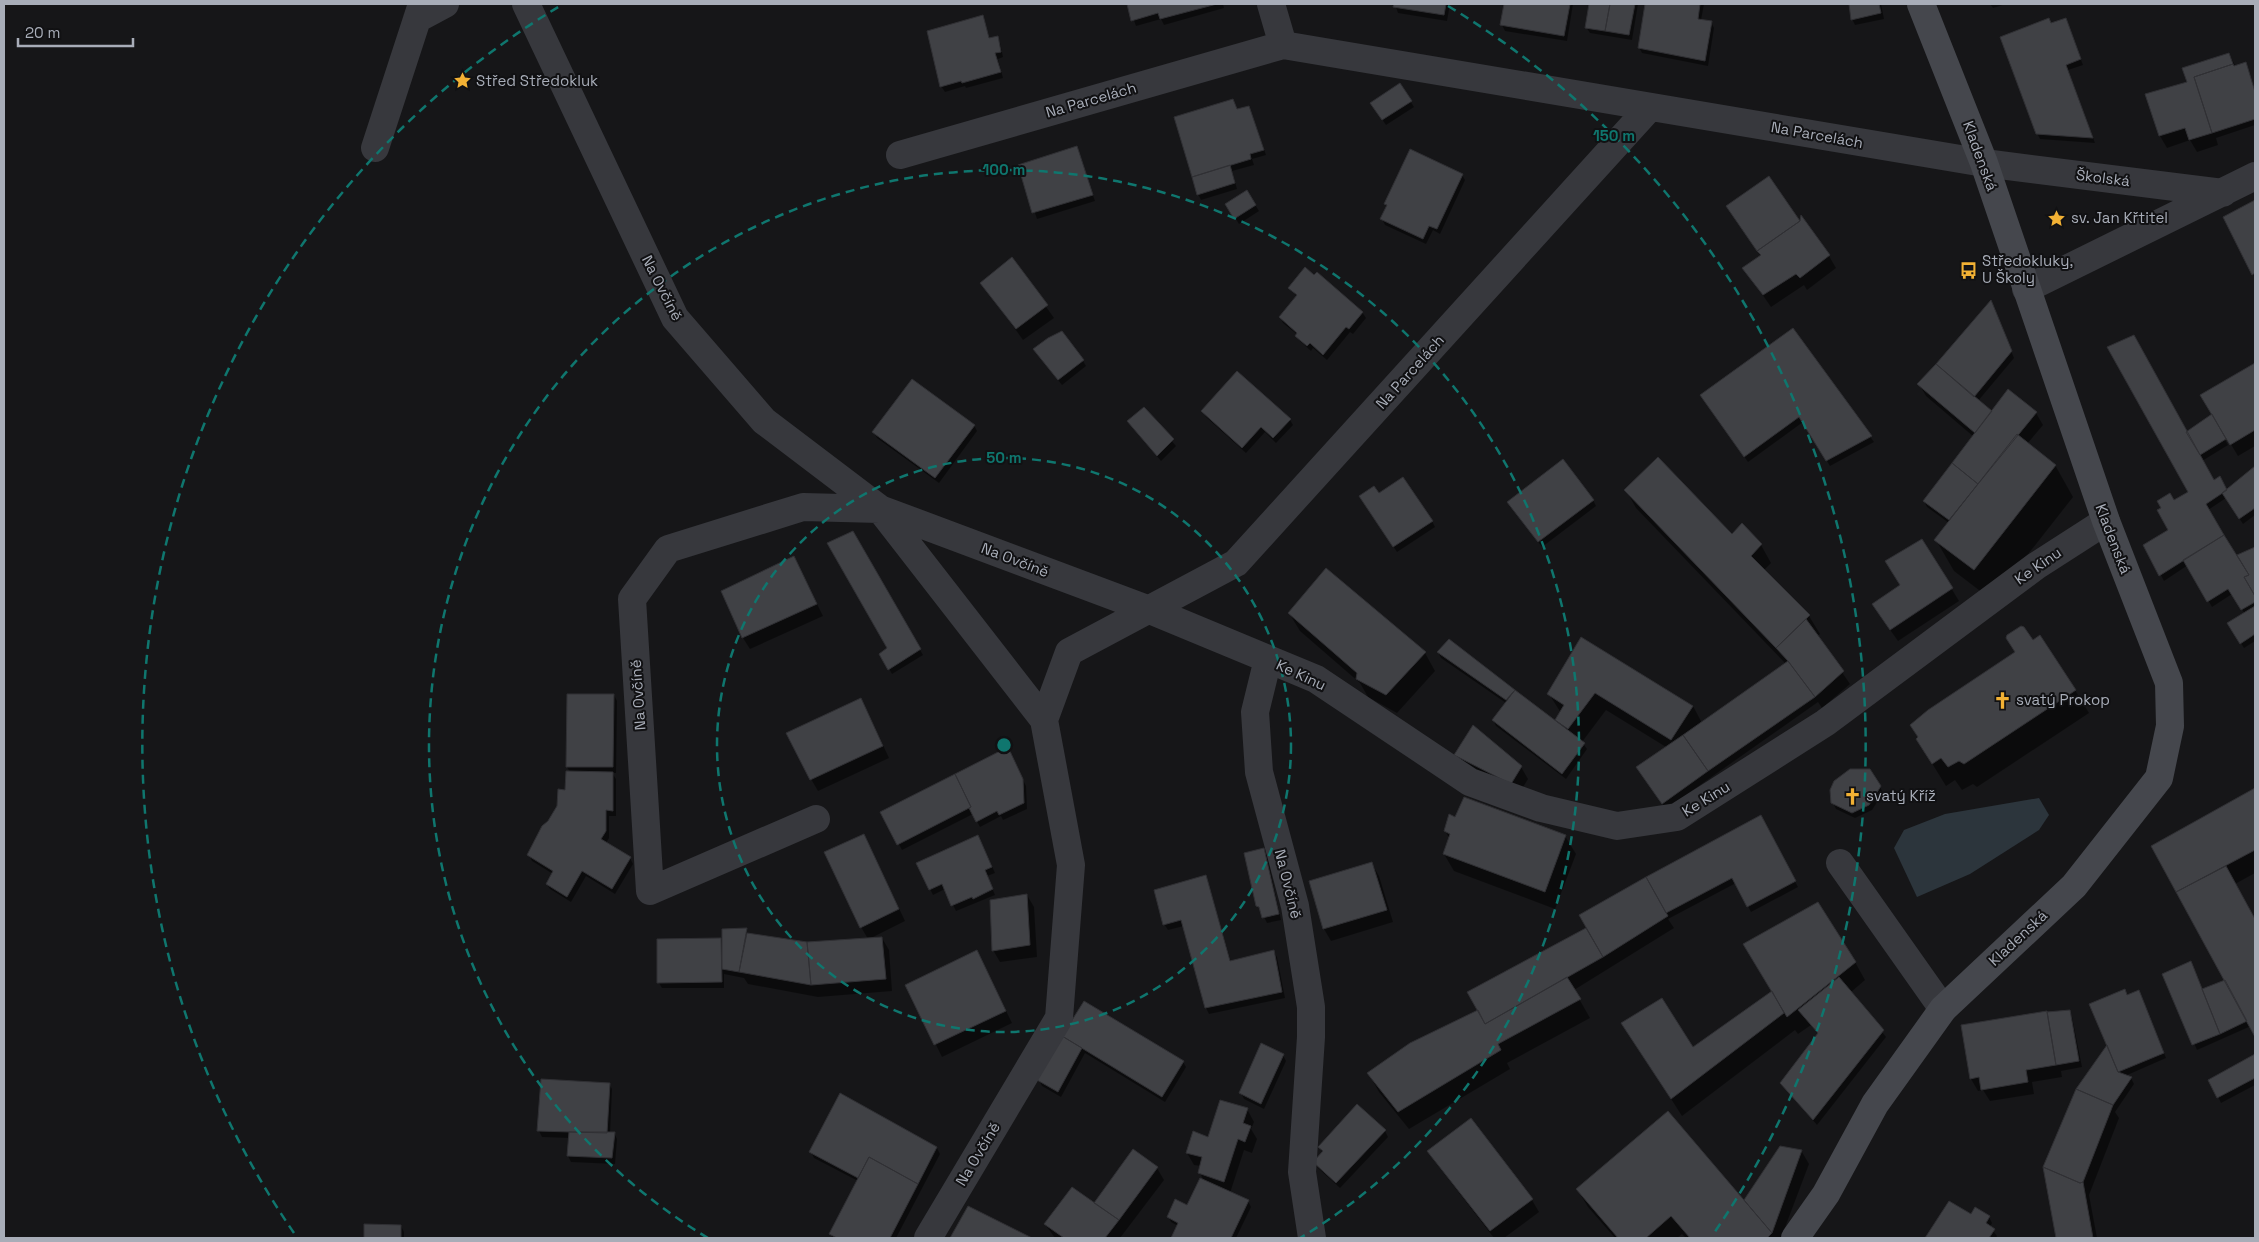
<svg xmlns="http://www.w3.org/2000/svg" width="2259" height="1242" font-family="'Space Grotesk',sans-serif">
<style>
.water{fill:#2c353c}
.shadow{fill:#0007}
.building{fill:#404145;stroke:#303034}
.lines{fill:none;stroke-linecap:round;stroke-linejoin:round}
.street{stroke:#37383d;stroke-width:28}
.secondary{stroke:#45474d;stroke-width:28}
.ring{fill:none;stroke:#0f766e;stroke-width:2.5;stroke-dasharray:9 6}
.labels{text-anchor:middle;stroke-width:4;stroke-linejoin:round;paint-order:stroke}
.poi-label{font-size:15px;fill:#a8adb8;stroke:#111113;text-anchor:start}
.street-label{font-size:15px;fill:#a8adb8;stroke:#111113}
.centre{fill:#0f766e;stroke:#111113;stroke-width:2.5}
.ring-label{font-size:15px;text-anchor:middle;font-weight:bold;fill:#0f766e;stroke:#111113;stroke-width:4;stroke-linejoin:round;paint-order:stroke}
</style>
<rect width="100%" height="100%" fill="#161618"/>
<!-- water -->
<path class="water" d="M2039 798 2049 815 2039 830 1970 874 1917 897 1894 848 1904 830 1945 814Z"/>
<!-- shadow -->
<path class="shadow" d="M1128 4H1223L1224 8 1164 25 1161 19 1136 26Z
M1395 4H1450L1447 21 1398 13Z
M1505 4H1573L1567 41 1505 31 1502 25Z
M1590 4H1638L1632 40 1590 33 1586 27Z
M1646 4H1704L1701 20 1711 22 1714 28 1708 66 1642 53 1639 47Z
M1850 4H1881L1884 19 1855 25 1852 19Z
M1990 4H2006L1993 8Z
M982 16 990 39 997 37 1000 43 1003 57 998 59 1003 78 966 88 965 86 945 92 941 86Z
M2065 19 2083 65 2068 70 2095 143 2040 139 2037 133 2052 25Z
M2229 54 2236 67 2248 69 2255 91V125L2216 138 2218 145 2197 152 2190 140 2167 148 2160 136 2147 95 2188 82Z
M1400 85 1414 107 1386 125 1375 109Z
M1233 100 1238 110 1249 107 1266 155 1252 159 1254 165 1232 171 1237 189 1201 200 1198 194Z
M1076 148 1095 201 1037 219 1019 165Z
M1462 175 1465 180 1440 234 1433 230 1426 244 1385 225 1382 219 1387 207 1386 204Z
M1247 192 1259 211 1239 224 1227 204Z
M2255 201V278L2224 217Z
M1734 218 1801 224 1829 256 1836 268 1807 290 1804 285 1771 307 1744 268 1761 256Z
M1012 259 1054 318 1023 340 982 283Z
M1290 288 1362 312 1366 318 1353 334 1350 332 1327 360 1313 348 1311 351 1300 341 1298 335 1283 323 1280 317 1297 297Z
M1993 308 2014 358 1978 401 1992 413H2036L2043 425 2027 444 2055 465 2073 497 1992 600 1954 571 1936 540 1949 523 1927 507 1924 501 1974 437 1926 396 1919 384Z
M1793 330 1874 442 1830 466 1803 422 1748 462 1705 401Z
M1038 355 1083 361 1086 366 1062 385Z
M2255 365V446L2238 456 2221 428 2219 430 2228 445 2202 461 2213 481 2226 489 2255 468V515L2243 524 2226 498 2208 510 2236 557 2255 549V641L2244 648 2232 629 2245 614 2232 594 2212 607 2188 565 2164 581 2145 545 2170 530 2174 502 2190 492 2186 433 2213 415 2202 396Z
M1144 409 1176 446 1161 461 1128 422Z
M1202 411 1290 420 1293 425 1276 443 1265 432 1246 453 1206 417Z
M974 425 977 431 939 483 877 438 874 432Z
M1626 490 1732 536 1761 545 1771 563 1764 570 1809 616 1820 634 1817 636 1850 684 1822 708 1818 702 1666 809 1641 773 1666 747 1606 710 1582 742 1587 749 1566 779 1496 726 1493 720 1506 703 1441 658 1438 652 1449 641 1555 722 1561 713 1549 694 1582 638 1693 706 1702 723 1786 664 1636 508Z
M1379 495 1432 521 1435 527 1397 552 1364 502Z
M1593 500 1596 506 1542 547 1512 508Z
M852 532 923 655 892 674 881 654 888 649Z
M1922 540 1959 601 1898 641 1881 617 1902 586Z
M794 558 823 616 750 649 743 638Z
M1289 613 1425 653 1435 671 1397 713 1368 697 1360 683 1300 631Z
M2032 642 2075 690 2089 713 1977 787 1973 784 1962 790 1955 780 1946 786 1917 739Z
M614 695 617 701 616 773H612L616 779V816H609V838L606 843 630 858 633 864 615 894 586 876 571 902 550 889 547 884 553 874 532 861 529 855 566 791 570 772 567 767Z
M867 711 889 758 818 791 811 779Z
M1473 727 1521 767 1528 779 1518 795 1463 767 1456 755Z
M1010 754 1026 786 1027 809 1003 820 1001 816 980 827 973 814 902 850 882 813Z
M1880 787 1883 793 1872 810 1855 818 1836 809 1833 803Z
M2255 790V873L2235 884 2255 921V1034L2251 1026 2197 1050 2164 974 2203 990 2226 981 2153 846Z
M1760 817 1798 887 1751 912 1736 883 1668 919 1674 928 1574 990 1590 1018 1507 1063 1510 1069 1409 1129 1379 1092 1369 1074 1479 1011 1469 992 1588 928Z
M1456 819 1565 836 1576 854 1555 909 1454 871 1444 854 1450 839 1445 831Z
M981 842 995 873 987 876 995 895 956 911 945 889 933 895 930 889Z
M870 847 905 921 869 939 882 938 889 950 892 991 818 997 748 984 744 978 724 974V988H662L659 983 658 940H722L746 930 748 934 807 943 868 939 861 927Z
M1263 849 1267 855 1281 920 1267 923 1258 905Z
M1372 864 1379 876 1393 922 1331 941 1324 929 1311 882Z
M1206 876 1231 962 1274 952 1277 957 1285 998 1209 1014 1206 1008 1184 926 1168 930 1164 924Z
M1027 895 1034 907 1037 957 1000 962 993 950Z
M977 952 1012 1023 942 1057 907 986Z
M1855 962 1865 980 1851 992 1886 1037 1817 1125 1781 1083 1819 1034 1811 1025 1798 1034 1795 1030 1682 1116 1623 1024 1693 1049 1773 991Z
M2139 991 2166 1058 2125 1076 2131 1078 2134 1084 2115 1112 2119 1118 2089 1195 2097 1238H2057L2044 1167 2109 1046 2128 997Z
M1085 1002 1183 1062 1186 1067 1165 1102 1085 1053 1061 1097 1042 1086 1039 1080Z
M2069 1012 2072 1017 2082 1067 2061 1071 2062 1077 2032 1082 2034 1094 1990 1101 1983 1090 1978 1091 1971 1079 1962 1026Z
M1283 1055 1286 1061 1264 1109 1244 1099 1241 1093Z
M2255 1056V1085L2221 1103 2210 1080Z
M542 1080 609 1084 612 1089 610 1134 614 1133 617 1139 615 1164 571 1162 568 1156 570 1138 542 1137 539 1131Z
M840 1095 937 1148 940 1154 896 1238H833L830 1234 858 1181 814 1158 811 1152Z
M1247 1109 1254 1122 1251 1129 1257 1139 1252 1153 1244 1150 1230 1193 1248 1201 1251 1207 1236 1238H1172L1178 1226 1171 1222 1168 1216 1188 1206 1204 1181 1200 1173 1201 1166 1194 1165 1187 1153Z
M1385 1131 1388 1137 1340 1188 1318 1168 1314 1162 1323 1153 1319 1147Z
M1781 1148 1802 1152 1809 1164 1781 1238H1686L1682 1234 1677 1238H1615L1588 1207 1577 1189 1749 1208Z
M1429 1151 1532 1200 1539 1212 1504 1238H1494L1436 1163Z
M1157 1168 1164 1180 1120 1238H1055L1045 1224 1094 1205Z
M1949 1202 1971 1216 1989 1217 1992 1223 1990 1227 1997 1236 1996 1238H1927Z
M968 1207 1029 1238H951Z
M366 1225 401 1226 404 1232V1238H365Z"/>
<!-- building -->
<path class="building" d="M1127 4H1217L1160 19 1158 13 1131 21Z
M1394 4H1446L1444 15 1393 7Z
M1504 4H1570L1564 36 1500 25Z
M1589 4H1610L1605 31 1585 28Z
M1610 4H1635L1629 35 1605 31Z
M1645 4H1700L1698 19 1712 21 1705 61 1638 48Z
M1849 4H1879L1881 13 1851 20Z
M983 15 989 38 998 36 1001 52 995 53 1001 72 962 83 961 81 940 87 927 31Z
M2049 18 2051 23 2066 18 2081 59 2066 65 2093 138 2036 134 2000 37Z
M2229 53 2233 64 2194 77 2212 133 2189 140 2185 128 2159 136 2145 94 2187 82 2182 68Z
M2246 62 2255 92V119L2212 133 2194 77 2233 64 2234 66Z
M1400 83 1412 101 1382 120 1370 103Z
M1233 99 1237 109 1249 106 1264 150 1250 154 1251 159 1192 177 1174 117Z
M1077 146 1093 195 1032 213 1018 165Z
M1410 149 1463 174 1437 229 1429 226 1423 239 1380 219 1387 205 1384 204Z
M1230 165 1235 183 1197 195 1192 177Z
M1769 176 1800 221 1757 251 1726 206Z
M1247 190 1256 205 1234 219 1225 204Z
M2255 200V273L2252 275 2223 217Z
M1801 215 1830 255 1800 278 1796 274 1763 295 1742 268 1761 255 1757 251 1800 221Z
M1012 257 1048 305 1016 329 980 283Z
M1305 267 1314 275 1317 272 1363 312 1349 329 1346 327 1323 355 1310 343 1307 346 1295 336 1297 333 1279 317 1297 295 1288 288Z
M1991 300 2012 351 1974 397 1936 364Z
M1793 328 1872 436 1826 461 1799 417 1744 457 1700 395Z
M1062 331 1084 360 1058 380 1033 349 1048 338Z
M2134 335 2214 480 2220 476 2227 490 2206 504 2224 535 2159 576 2143 545 2168 530 2157 510 2161 508 2157 501 2170 493 2174 500 2188 492 2107 347Z
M2255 363V430L2230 445 2200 395Z
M1936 364 1992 411 1975 433 1917 384Z
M1237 371 1291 419 1273 438 1261 427 1242 448 1201 411Z
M912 379 975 425 935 478 872 432Z
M2008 389 2037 412 1978 484 1952 463Z
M1144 407 1174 439 1157 456 1127 421Z
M2212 414 2226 439 2200 455 2186 432Z
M2017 434 2056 465 1974 570 1934 540Z
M1658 457 1732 534 1742 523 1762 544 1751 556 1810 615 1776 648 1624 490Z
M1563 459 1594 500 1538 542 1507 502Z
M1952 463 1978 484 1949 520 1923 501Z
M2255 466V508L2239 519 2222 493Z
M1403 477 1433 521 1393 547 1359 496 1374 486 1379 493Z
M853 531 921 649 888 670 879 654 887 648 827 543Z
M2224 535 2249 575 2244 577 2255 596V602L2241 610 2228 589 2207 602 2183 560Z
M1922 539 1953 588 1890 630 1872 604 1900 585 1885 561Z
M2255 547V596L2244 577 2249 575 2237 555Z
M794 556 817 604 742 638 721 591Z
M1326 568 1426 652 1386 695 1356 679 1357 673 1288 613Z
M2255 606V634L2240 644 2227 623Z
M1806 619 1844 671 1815 697 1788 661 1776 648Z
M2021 626 2024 627 2033 640 2040 635 2076 690 1964 764 1959 761 1948 767 1941 758 1932 764 1916 739 1918 737 1910 725 1928 710 2015 652 2006 638 2007 635Z
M1581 637 1693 706 1671 740 1595 693 1568 729 1555 720 1564 705 1547 694Z
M1449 639 1515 690 1506 700 1437 652Z
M1788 661 1815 697 1708 771 1683 735Z
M1515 690 1585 743 1562 774 1492 720Z
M567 694H614L613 767H566Z
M861 698 883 746 810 780 786 733Z
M1473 725 1522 766 1511 784 1454 755Z
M1683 735 1708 771 1662 804 1636 767Z
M1008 747 1023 779 1024 803 999 815 997 811 976 822 969 808 971 807 955 774Z
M1850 769H1870L1881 786 1869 805 1852 813 1831 803 1830 790 1834 781Z
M566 771 613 772V811L606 810V831L601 839 631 857 612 889 582 871 567 897 546 884 553 871 527 855 542 826 548 821 557 806 558 789 565 790Z
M955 774 971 807 897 845 880 812Z
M2255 788V850L2176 892 2151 846Z
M1464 797 1566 835 1545 892 1443 854 1450 834 1444 831 1449 814 1455 817Z
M1761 815 1796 881 1747 907 1732 878 1666 913 1646 877Z
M864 834 899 909 860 928 824 852Z
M978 835 992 867 985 870 993 889 973 899 972 897 951 906 942 884 929 890 916 863Z
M1264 848 1279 914 1262 918 1259 907 1256 906 1244 853Z
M1372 862 1387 910 1323 929 1309 881Z
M2226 866 2255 919V1037L2176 892Z
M1206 875 1230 961 1274 950 1282 992 1205 1008 1181 920 1163 925 1154 890Z
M1646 877 1668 916 1603 957 1579 915Z
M1027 894 1030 945 992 951 990 900Z
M1818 902 1856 962 1787 1017 1743 944Z
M747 928 739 972 722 969V929Z
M1586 928 1603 957 1485 1024 1467 992Z
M747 933 807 942 811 985 739 972Z
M882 937 886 979 811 985 807 942Z
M721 938 722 982 657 983V939Z
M977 950 1006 1011 934 1045 905 985Z
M2191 961 2220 1034 2192 1045 2162 974Z
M1567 977 1581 999 1498 1044 1501 1050 1398 1112 1367 1073 1410 1043 1478 1010 1485 1024Z
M1839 977 1884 1030 1813 1120 1780 1083 1818 1033 1798 1010Z
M2225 980 2247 1021 2220 1034 2202 989Z
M2125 989 2127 995 2139 990 2164 1053 2118 1072 2089 1004Z
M1772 991 1784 1013 1671 1099 1621 1023 1662 998 1693 1047Z
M1084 1001 1184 1061 1162 1097 1062 1036Z
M2070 1010 2079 1061 2056 1065 2047 1012Z
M2047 1011 2056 1065 2026 1070 2028 1082 1981 1090 1979 1077 1970 1079 1961 1025Z
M1062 1036 1082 1048 1058 1092 1037 1080Z
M1261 1043 1284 1054 1261 1104 1239 1093Z
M2107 1045 2118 1072 2132 1077 2113 1105 2076 1089Z
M2255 1054V1078L2217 1098 2208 1080Z
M541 1079 610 1083 607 1133 537 1131Z
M2076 1089 2113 1105 2083 1182 2080 1183 2043 1167Z
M840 1093 937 1147 918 1184 869 1157 858 1178 809 1152Z
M1220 1100 1248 1108 1243 1123 1251 1126 1245 1142 1238 1139 1224 1182 1198 1173 1202 1157 1186 1153 1193 1131 1208 1137Z
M1357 1104 1386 1130 1336 1183 1313 1162 1323 1151 1318 1147Z
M1668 1111 1772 1233 1767 1238H1690L1671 1216 1646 1238H1618L1576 1189Z
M1471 1118 1533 1199 1490 1231 1427 1151Z
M569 1132H615L612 1158 567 1156Z
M1780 1146 1802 1150 1772 1233 1744 1200Z
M1133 1149 1158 1167 1119 1220 1094 1203Z
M869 1157 918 1184 890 1238H837L829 1234Z
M2043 1167 2080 1183 2083 1182 2093 1238H2056Z
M1200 1178 1249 1200 1231 1238H1171L1178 1223 1167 1217 1175 1199 1187 1205Z
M1072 1187 1119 1220 1105 1238H1064L1044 1224Z
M1949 1201 1971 1214 1975 1207 1990 1216 1986 1223 1995 1229 1989 1238H1925Z
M968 1206 1032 1238H950Z
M364 1224 401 1225V1238H364Z"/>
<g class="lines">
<!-- street -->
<path class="street" d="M526 4 675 318 764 421 880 509 1150 610 1316 679 1470 782 1541 808 1617 826 1677 817 1825 723 2036 566 2106 521
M1271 4 1283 45 1984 163 2223 193
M417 19 445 4
M375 148 422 4
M900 155 1283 45
M2026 289 2255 176
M1268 659 1255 712 1259 772 1295 906 1311 1007V1037L1302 1172 1312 1238
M816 819 650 891 632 599 668 549 803 507 880 509 1044 720
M1840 863 1943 1009
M928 1238 1059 1018 1071 865 1044 720 1069 652 1236 563 1650 107"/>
<!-- secondary -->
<path class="secondary" d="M1795 1238 1826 1194 1875 1104 1943 1009 2074 886 2159 778 2170 726 2169 683 2106 521 1984 163 1921 4"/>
</g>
<!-- distance rings -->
<g class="ring">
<circle cx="1004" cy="745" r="287"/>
<path d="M708 1238A575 575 0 1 1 1300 1238"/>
<path d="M294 1233A862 862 0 0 1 560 6M1448 6A862 862 0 0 1 1714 1233"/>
</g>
<!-- icons -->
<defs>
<symbol id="sight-bare" viewBox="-9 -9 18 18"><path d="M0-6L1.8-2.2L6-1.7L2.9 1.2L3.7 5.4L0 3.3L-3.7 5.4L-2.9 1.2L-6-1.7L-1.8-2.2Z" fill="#f2b134" stroke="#111113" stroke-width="2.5" paint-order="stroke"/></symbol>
<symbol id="bus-bare" viewBox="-9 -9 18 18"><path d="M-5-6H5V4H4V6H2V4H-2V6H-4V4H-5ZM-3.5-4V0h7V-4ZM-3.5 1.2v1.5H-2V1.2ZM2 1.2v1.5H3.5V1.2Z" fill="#f2b134" stroke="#111113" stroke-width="2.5" paint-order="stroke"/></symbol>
<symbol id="church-bare" viewBox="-9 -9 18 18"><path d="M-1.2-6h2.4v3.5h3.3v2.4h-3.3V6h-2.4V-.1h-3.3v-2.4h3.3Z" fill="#f2b134" stroke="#111113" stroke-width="2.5" paint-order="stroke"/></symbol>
</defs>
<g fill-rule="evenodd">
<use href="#sight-bare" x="450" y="68" width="25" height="25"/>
<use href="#sight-bare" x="2044" y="206" width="25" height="25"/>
<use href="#bus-bare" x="1956" y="258" width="25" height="25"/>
<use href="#church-bare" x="1990" y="688" width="25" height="25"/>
<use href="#church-bare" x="1840" y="784" width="25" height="25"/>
</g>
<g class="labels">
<!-- poi labels -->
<g class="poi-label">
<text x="476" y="86">Střed Středokluk</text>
<text x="2071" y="223">sv. Jan Křtitel</text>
<text x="1982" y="266">Středokluky,<tspan x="1982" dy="17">U Školy</tspan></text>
<text x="2016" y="705">svatý Prokop</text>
<text x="1866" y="801">svatý Kříž</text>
</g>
<!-- street labels -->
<g class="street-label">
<text transform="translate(1091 100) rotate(-16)" y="5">Na Parcelách</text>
<text transform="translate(1817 135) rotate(10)" y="5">Na Parcelách</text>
<text transform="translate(1980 156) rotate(70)" y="5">Kladenská</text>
<text transform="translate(2103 178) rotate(7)" y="5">Školská</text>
<text transform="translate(662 288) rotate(63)" y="5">Na Ovčíně</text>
<text transform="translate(1410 372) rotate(-48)" y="5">Na Parcelách</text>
<text transform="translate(2113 539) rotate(69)" y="5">Kladenská</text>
<text transform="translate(1015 560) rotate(21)" y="5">Na Ovčíně</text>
<text transform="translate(2038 566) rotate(-35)" y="5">Ke Kinu</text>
<text transform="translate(1301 675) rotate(25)" y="5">Ke Kinu</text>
<text transform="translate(638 695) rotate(-94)" y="5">Na Ovčíně</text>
<text transform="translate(1706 799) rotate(-32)" y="5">Ke Kinu</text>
<text transform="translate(1288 884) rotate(76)" y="5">Na Ovčíně</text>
<text transform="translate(2018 938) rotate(-43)" y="5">Kladenská</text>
<text transform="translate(978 1154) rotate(-59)" y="5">Na Ovčíně</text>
</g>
</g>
<circle cx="1004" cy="745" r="8" class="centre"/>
<g class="ring-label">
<text x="1614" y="141">150 m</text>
<text x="1004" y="175">100 m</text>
<text x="1004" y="463">50 m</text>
</g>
<!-- border -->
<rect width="2259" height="1242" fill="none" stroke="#a8adb8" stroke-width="10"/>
<!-- scale -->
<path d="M18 38v8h115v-8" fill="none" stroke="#a8adb8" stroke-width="2.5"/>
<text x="25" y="38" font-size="15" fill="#a8adb8" stroke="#111113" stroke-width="4" paint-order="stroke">20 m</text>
</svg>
